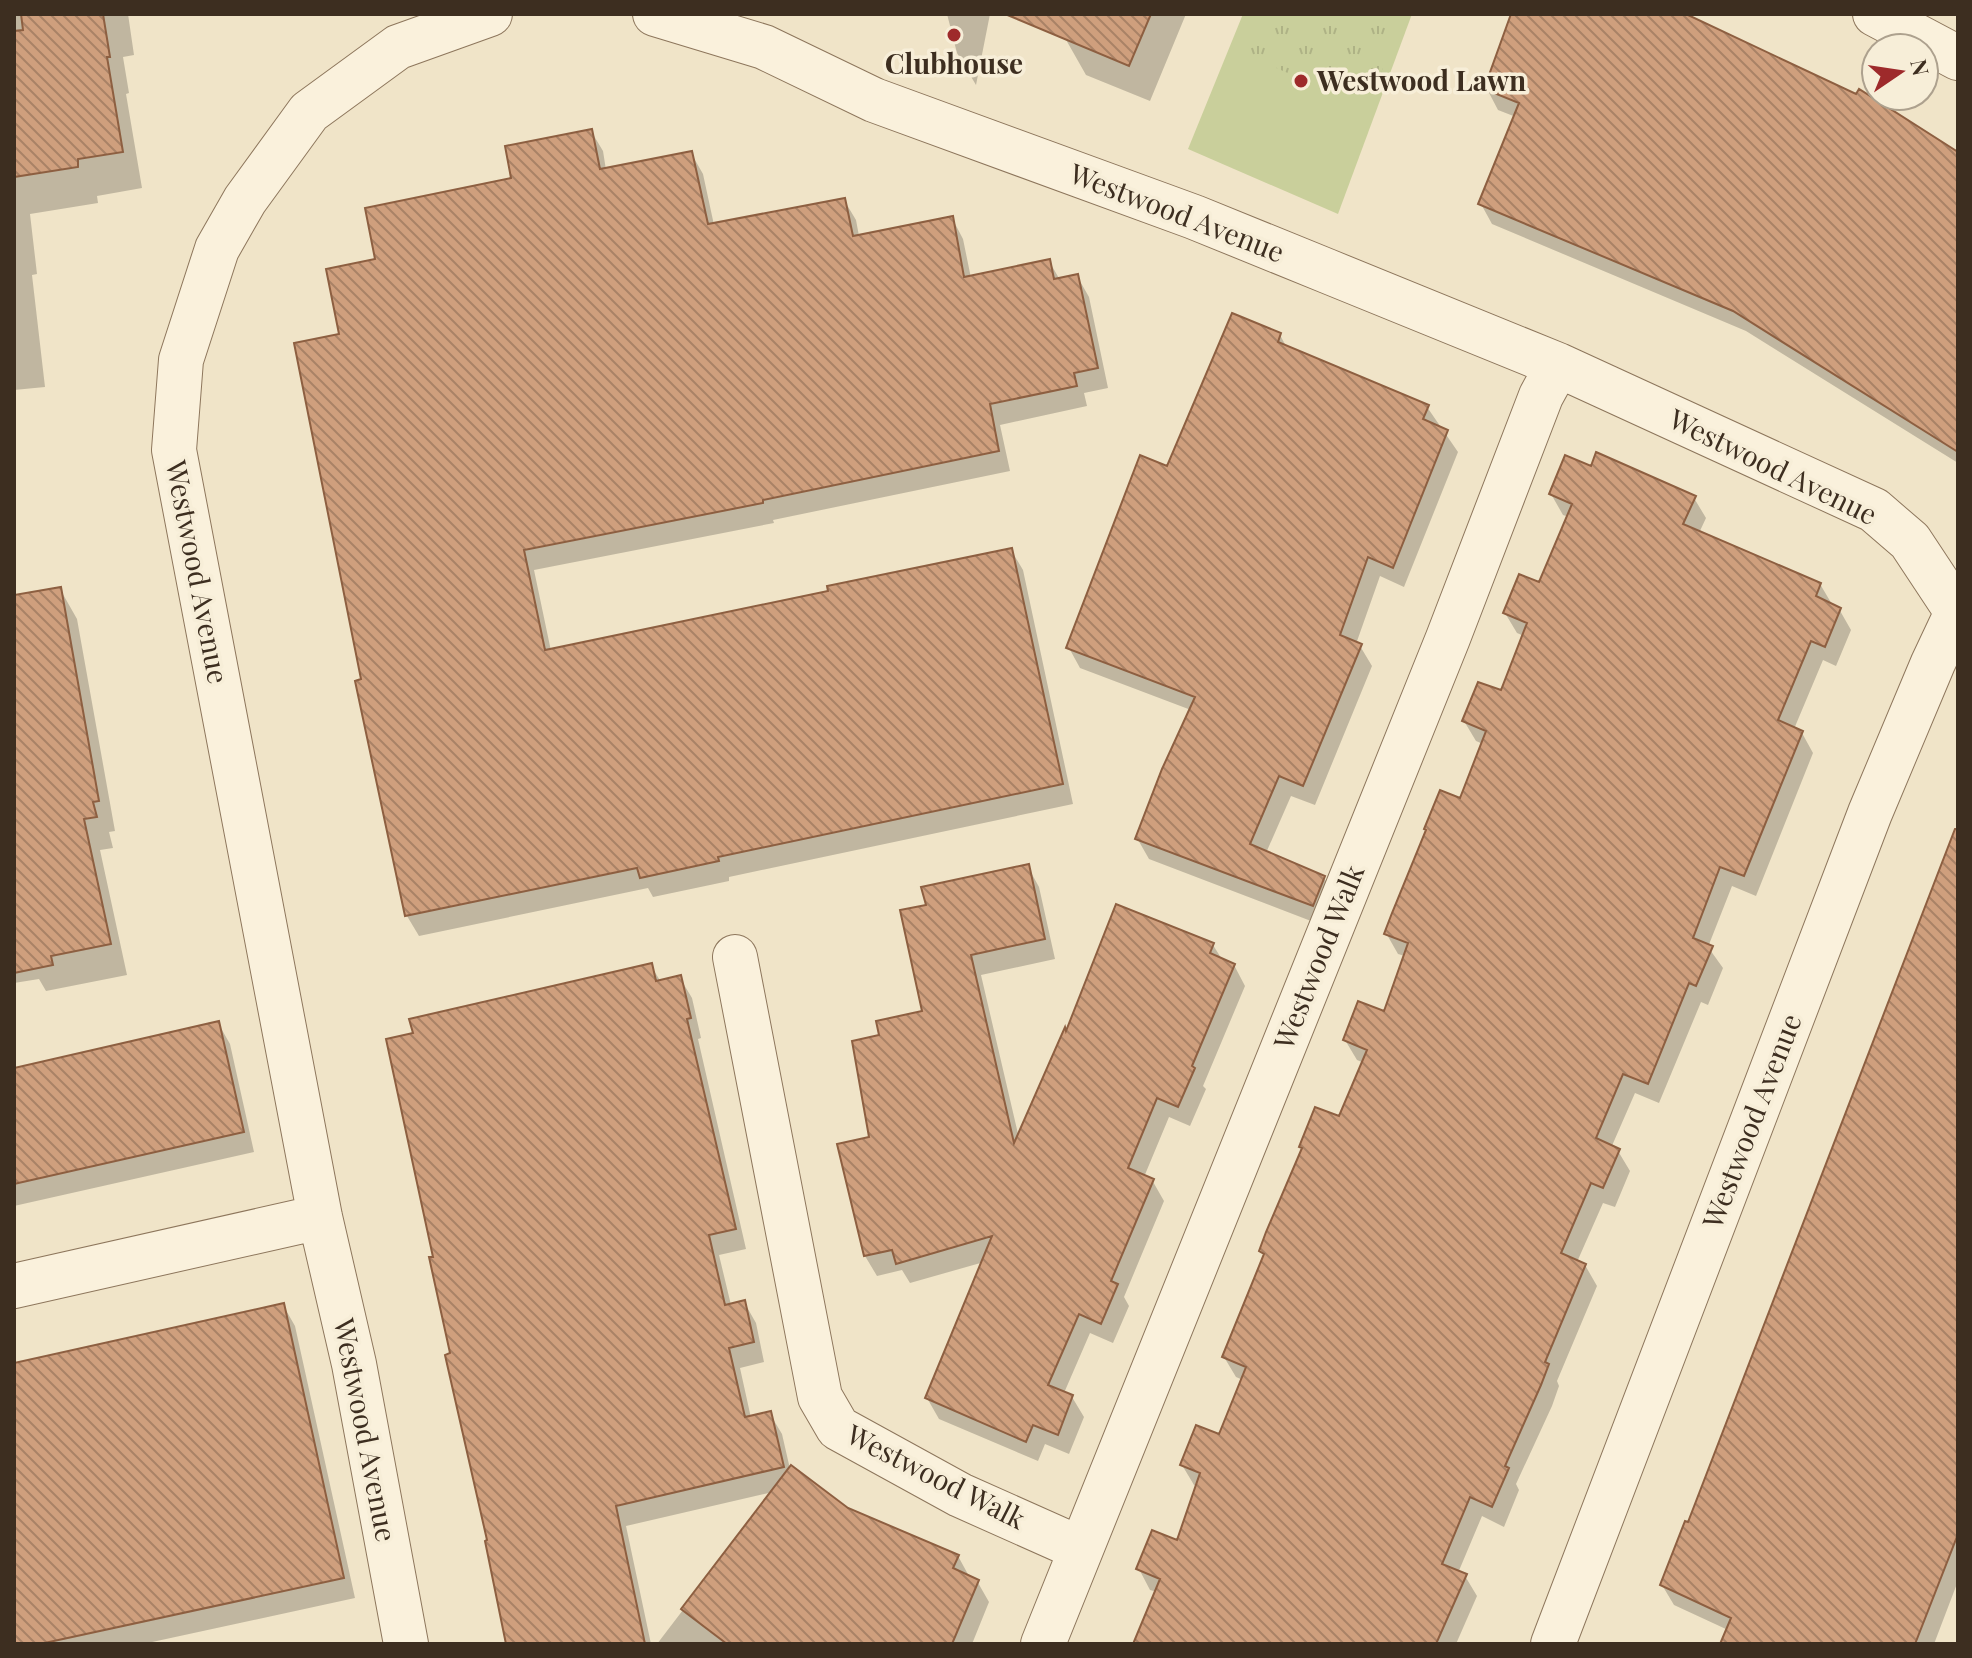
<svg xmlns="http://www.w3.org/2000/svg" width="1972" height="1658" font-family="'Playfair Display',serif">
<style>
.green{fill:#c9cf9b}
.park{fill:url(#park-tufts)}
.shadow{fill:#0003}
.building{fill:url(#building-back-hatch);stroke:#8d5f41;stroke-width:2}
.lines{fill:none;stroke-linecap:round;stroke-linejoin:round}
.minor-casing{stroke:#8d765c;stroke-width:46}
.minor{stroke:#faf1dc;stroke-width:44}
.poi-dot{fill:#9e2a2b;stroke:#f7eed8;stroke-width:3}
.labels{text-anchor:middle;stroke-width:7;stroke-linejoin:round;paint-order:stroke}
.poi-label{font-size:28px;font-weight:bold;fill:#3d2e20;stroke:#f7eed8}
.street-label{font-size:28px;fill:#3d2e20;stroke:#f7eed8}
</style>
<defs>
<pattern id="park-tufts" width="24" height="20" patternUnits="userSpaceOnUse" patternTransform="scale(2)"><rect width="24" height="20" fill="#c9cf9b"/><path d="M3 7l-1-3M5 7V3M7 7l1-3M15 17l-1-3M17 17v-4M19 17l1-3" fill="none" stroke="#aeb285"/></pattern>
<pattern id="building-back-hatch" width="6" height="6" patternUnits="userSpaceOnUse" patternTransform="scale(2)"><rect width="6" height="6" fill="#cf9f7d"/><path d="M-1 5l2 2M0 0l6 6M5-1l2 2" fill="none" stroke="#a98266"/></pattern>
</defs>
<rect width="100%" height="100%" fill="#f0e4c8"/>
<!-- green -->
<path class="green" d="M1243 14H1412L1338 214 1188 149Z"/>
<!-- park -->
<path class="park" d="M1257 14H1403L1368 108 1242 53Z"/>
<!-- shadow -->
<path class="shadow" d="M14 14H128L134 55 123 57 129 93 126 94 142 188 97 196 98 203 30 214 37 274 32 275 45 387 14 390Z
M947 14H990L976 85 957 53Z
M1015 14H1186L1150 101 1086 75 1065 38Z
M1513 14H1682L1958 156V463L1746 331 1492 224 1481 204 1516 117 1498 110 1487 89Z
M591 131 603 151 606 170 691 153 703 174 714 225 844 200 856 220 859 236 952 218 963 239 971 278 1049 261 1060 280 1077 276 1089 297 1108 388 1084 393 1087 406 1000 425 1010 471 773 520 774 523 534 570 551 651 830 593 1011 550 1023 570 1073 804 729 877V881L653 897 648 888 419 936 407 916 363 681 342 336 378 261Z
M1280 335 1287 348 1427 407 1458 452 1404 587 1380 576 1356 644 1360 646 1372 666 1315 805 1291 796 1266 853 1324 878 1336 898 1324 926 1149 859 1137 838 1191 710 1080 668 1069 648 1168 468Z
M1592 469 1694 498 1706 518 1699 533 1820 584 1833 606 1839 609 1851 630 1836 666 1823 660 1794 729 1802 733 1813 753 1756 896 1732 886 1708 947 1723 968 1708 1005 1701 1002 1659 1103 1635 1093 1611 1148 1618 1151 1630 1171 1615 1207 1603 1203 1577 1262 1585 1265 1597 1286 1557 1381 1559 1386 1552 1406 1516 1484 1519 1490 1504 1527 1482 1516 1458 1573 1465 1576 1477 1596 1456 1644H1135L1157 1592 1150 1590 1139 1569 1179 1543 1198 1487 1194 1485 1182 1465 1220 1437 1243 1380 1236 1377 1224 1357 1265 1258 1261 1251 1340 1119 1364 1063 1357 1060 1345 1040 1385 1013 1405 956 1398 954 1386 933 1461 800 1483 744 1476 741 1464 721 1502 693 1524 636 1517 633 1505 613 1540 584 1569 517 1563 515 1551 494Z
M60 589 77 619 115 831 109 832 113 848 100 850 127 975 46 991 39 979 14 983V597Z
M1958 825V1581L1934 1644H1722L1728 1630 1674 1605 1662 1585 1689 1525Z
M1028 867 1039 887 1055 959 981 975 1019 1138 1067 1034 1213 945 1223 961 1234 965 1245 986 1203 1086 1206 1089 1190 1126 1169 1117 1144 1177 1152 1180 1164 1201 1124 1297 1129 1306 1113 1343 1090 1333 1064 1393 1072 1397 1084 1417 1069 1454 1045 1444 1038 1461 939 1419 927 1398 984 1262 910 1283 902 1270 877 1276 865 1256 872 1139 881 1036 925 1012 928 907Z
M651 966 661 982 680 978 692 998 701 1038 698 1039 746 1249 719 1255 731 1305 744 1302 756 1323 764 1362 740 1368 751 1418 770 1414 782 1434 790 1469 847 1509 958 1556 970 1578 977 1581 989 1602 972 1644H657L773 1492 626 1526 651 1644H508L435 1258Z
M218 1023 230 1044 254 1152 14 1206V1069Z
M283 1305 295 1326 355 1598 143 1644H14V1365Z"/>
<!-- building -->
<path class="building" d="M21 14H103L110 57H107L123 152 78 159V167L14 177V31L23 30Z
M1005 14H1151L1129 66Z
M1511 14H1686L1856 94 1859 89 1958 152V452L1733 311 1478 204 1519 103 1484 89Z
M592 129 600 169 692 151 708 224 845 198 853 236 953 216 964 277 1050 259 1054 279 1078 274 1098 368 1074 373 1077 386 990 404 999 451 763 500V503L524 550 545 650 828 591 827 586 1012 548 1063 784 718 857 719 861 640 878 637 868 405 916 355 681 361 679 294 343 339 334 326 269 375 259 365 208 511 178 505 146Z
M1232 313 1281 333 1278 342 1429 405 1423 419 1448 430 1393 568 1368 557 1340 635 1362 644 1303 786 1279 776 1250 844 1325 876 1313 906 1135 839 1162 769 1195 697 1066 648 1140 455 1167 466Z
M1596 452 1696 496 1683 524 1821 583 1816 596 1841 608 1825 647 1811 641 1778 720 1803 731 1744 876 1720 867 1693 938 1713 946 1696 986 1689 983 1648 1084 1623 1074 1596 1138 1620 1149 1603 1188 1591 1183 1561 1253 1586 1264 1545 1362 1549 1364 1541 1385 1505 1466 1509 1468 1492 1507 1470 1497 1442 1564 1467 1574 1436 1644H1133L1160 1579 1136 1569 1152 1530 1177 1540 1200 1473 1180 1465 1196 1425 1219 1434 1246 1367 1222 1357 1264 1254 1259 1251 1266 1232 1302 1148 1299 1147 1315 1107 1339 1116 1367 1050 1343 1040 1358 1001 1384 1011 1408 943 1384 934 1392 913 1426 830 1424 829 1440 790 1460 798 1486 731 1462 721 1478 682 1501 690 1527 623 1503 613 1519 574 1539 582 1572 504 1549 494 1565 455 1591 466Z
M61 587 99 801 93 802 97 817 84 819 111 944 51 956 53 965 14 973V595Z
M1955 829H1958V1534L1915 1644H1720L1731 1618 1660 1585 1685 1521 1688 1522Z
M1029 864 1045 939 971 955 1014 1143 1065 1027 1066 1031 1116 904 1214 943 1210 953 1235 964 1192 1066 1195 1068 1178 1107 1157 1098 1128 1168 1154 1179 1111 1281 1118 1284 1101 1324 1079 1314 1048 1385 1073 1395 1058 1435 1033 1425 1026 1442 925 1398 992 1236 896 1264 892 1250 864 1256 837 1144 869 1137 852 1041 879 1035 876 1021 922 1011 900 910 926 905 921 887Z
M652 963 656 981 681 975 691 1018 687 1019 736 1229 709 1235 725 1305 745 1300 754 1342 729 1348 745 1417 771 1411 784 1467 616 1506 645 1644H506L485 1541 487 1540 445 1355 450 1353 429 1257H433L386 1039 413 1033 409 1019Z
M219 1021 244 1132 14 1184V1068Z
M284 1303 344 1578 40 1644H14V1363Z
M791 1465 848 1508 959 1555 953 1568 979 1580 952 1644H727L681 1609Z"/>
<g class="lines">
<defs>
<path id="minor" d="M655 14 764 47 874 100 1194 217 1327 271 1558 365 1874 510 1910 541 1957 612
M1875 14 1958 58
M735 957 820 1397 838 1428 960 1495 1081 1549
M14 1286 320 1217
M406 1644 354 1364 320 1217 174 450 181 360 217 249 245 200 309 112 398 47 490 14
M1043 1644 1448 638 1541 396 1558 365
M1553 1644 1870 813 1933 663 1957 612"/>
</defs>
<!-- minor casing -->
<use href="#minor" class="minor-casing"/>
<!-- minor -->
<use href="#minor" class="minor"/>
</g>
<!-- markers -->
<g class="poi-dot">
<circle cx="954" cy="35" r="8"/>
<circle cx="1301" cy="81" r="8"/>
</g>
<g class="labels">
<!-- poi labels -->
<g class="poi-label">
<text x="954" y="74">Clubhouse</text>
<text x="1317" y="91" text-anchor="start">Westwood Lawn</text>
</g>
<!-- street labels -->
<g class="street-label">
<text transform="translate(1177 213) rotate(21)" y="10">Westwood Avenue</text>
<text transform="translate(1773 467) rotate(26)" y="10">Westwood Avenue</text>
<text transform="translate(197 572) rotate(79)" y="10">Westwood Avenue</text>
<text transform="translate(1319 957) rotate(-68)" y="10">Westwood Walk</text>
<text transform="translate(1752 1121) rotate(-69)" y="10">Westwood Avenue</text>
<text transform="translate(365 1430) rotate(79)" y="10">Westwood Avenue</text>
<text transform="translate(936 1477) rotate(27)" y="10">Westwood Walk</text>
</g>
</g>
<!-- border -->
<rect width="1972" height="1658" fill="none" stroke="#3d2e20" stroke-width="32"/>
<!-- north arrow -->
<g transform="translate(1900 72) rotate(77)"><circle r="38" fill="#f7eed8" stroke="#ada18e" stroke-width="2"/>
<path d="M0-6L14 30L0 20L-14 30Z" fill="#9e2a2b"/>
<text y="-12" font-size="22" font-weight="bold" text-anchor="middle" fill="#3d2e20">N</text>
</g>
</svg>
